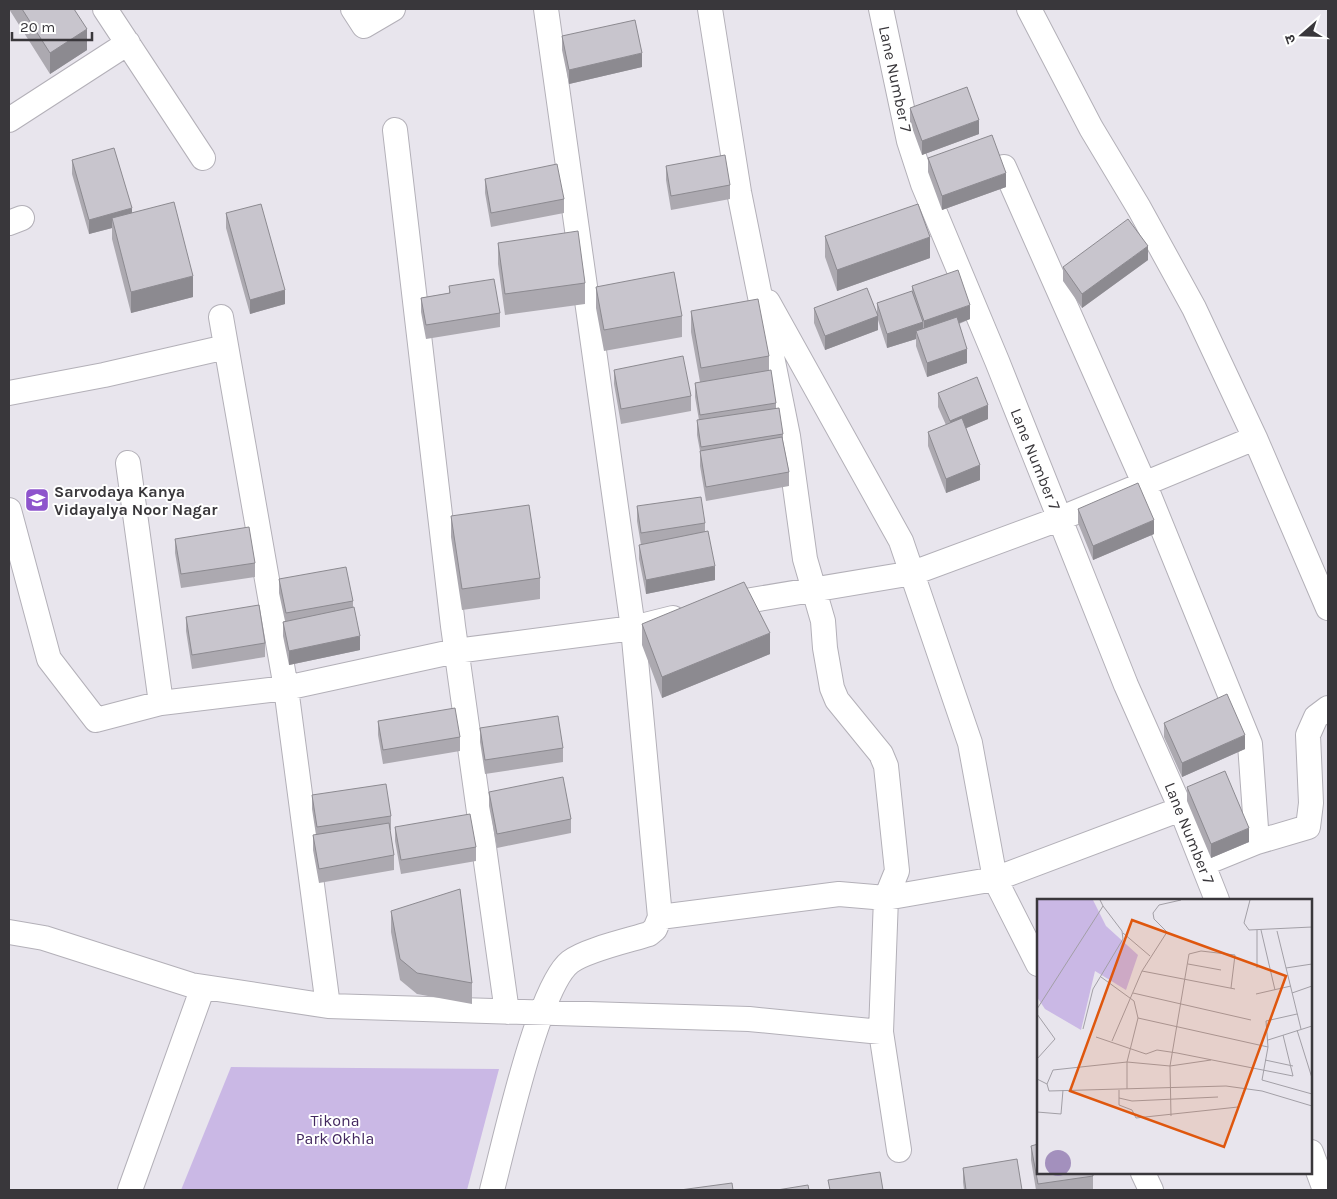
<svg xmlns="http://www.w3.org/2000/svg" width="1337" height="1199" font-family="Karla,'Noto Sans Devanagari',sans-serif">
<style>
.green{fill:#cab8e5}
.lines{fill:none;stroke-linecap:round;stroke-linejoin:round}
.street-casing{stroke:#b3b0b8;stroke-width:26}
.street{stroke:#fff;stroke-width:24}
.wall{fill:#aca9b0}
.shaded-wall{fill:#8c8a90}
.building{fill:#c8c5cd;stroke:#8c8a90}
.labels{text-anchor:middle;stroke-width:4;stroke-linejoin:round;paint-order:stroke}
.street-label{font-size:16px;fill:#39373b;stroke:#fff}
.poi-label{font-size:16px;font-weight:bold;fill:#39373b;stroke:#fff;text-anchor:start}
.park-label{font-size:16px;fill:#42275f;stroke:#fff}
.inset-road{fill:none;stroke:#a29fa6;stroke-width:1}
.view{fill:#df570e;fill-opacity:0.15;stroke:#df570e;stroke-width:2.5}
.inset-edge{fill:none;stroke:#39373b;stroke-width:2.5}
</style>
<rect width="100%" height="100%" fill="#e8e5ed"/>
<!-- green -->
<path class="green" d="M231 1067 499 1069 467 1190H181Z"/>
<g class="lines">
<defs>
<path id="street" d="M105 9 203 158
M353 9 364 26 393 9
M710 9 739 192 788 436 805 559 823 621 825 648 832 688 837 700 881 754 886 766 897 871 886 898 881 1032 899 1150
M881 9 909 141 923 184 997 361 1126 685 1181 809 1217 900
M1029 9 1091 128 1139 208 1194 308 1255 438 1328 608
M9 120 128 43
M395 130 453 626 507 1012
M1004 167 1144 483 1250 744 1257 842
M9 223 22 218
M768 302 901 541 970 743 995 879 1038 964
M221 317 286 688 328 1006
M9 393 104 375 226 347
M128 463 161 703
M9 510 49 659 96 720 161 703 286 688 456 651 633 628 673 618
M722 605 913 573 1059 519 1255 438
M1203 864 1257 842 1308 827 1311 803 1308 735 1316 717 1328 708
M660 917 839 894 886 898 995 879 1181 809
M9 932 44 938 191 985 328 1006 749 1019 881 1032
M1311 1152 1325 1190
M1143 1173 1151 1190
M130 1190 203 987
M492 1190C504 1145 538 987 570 962 585 950 630 940 649 934L655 929 660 917 633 628 546 9"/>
</defs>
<!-- street casing -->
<use href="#street" class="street-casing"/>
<!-- street -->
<use href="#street" class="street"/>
</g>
<!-- wall -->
<path class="wall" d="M9 9H74L87 50 50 74Z
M562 36 642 67 569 84 562 50Z
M910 108 979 134 922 155 910 122Z
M928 158 1006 187 942 210 928 172Z
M72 160 132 213 193 297 131 313 112 239V228L89 234 72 174Z
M666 166 730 185V199L671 210 666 180Z
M485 179 564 199V213L491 227 485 193Z
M226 213 285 304 250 314 226 228Z
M825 236 930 258 837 291 825 257Z
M498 243 585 283V304L505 315 498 264Z
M1148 260 1082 308 1063 281V267Z
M449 286 500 313V327L426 339 421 312V298L449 293Z
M912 286 970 319 959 324 967 363 927 377 916 346V339L887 348 878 320V330L825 350 814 323V308L877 314V303L912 292Z
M596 287 682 316V337L604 351 596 308Z
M691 311 769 356V370L776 403V408L783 434V441L789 472V486L706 501 700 466V451L697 435V420H699L695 397V383L700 382 691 332Z
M614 370 691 396V411L621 424 614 384Z
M938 393 988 419 966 428 980 480 946 493 928 446V432L946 425 938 407Z
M637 506 705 523V531L715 580 646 594 639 559V545H641L637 521Z
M1078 509 1154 534 1093 560 1078 523Z
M451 516 540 578V599L462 610 451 537Z
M175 539 255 563V577L181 588 175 553Z
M279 579 353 601V607L360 650 289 665 283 636V622L285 621 279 593Z
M186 617 265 643V657L192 669 186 631Z
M642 624 770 654 662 698 642 645Z
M378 721 460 737V751L383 764 378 735Z
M1164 723 1245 749 1182 777 1164 737Z
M480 728 563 748V762L485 774 480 742Z
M1187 787 1249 842 1211 858 1187 801Z
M489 792 571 819V833L497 848 489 806Z
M312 795 391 816V830H390L394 855V870L319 883 313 850V835H316L312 809Z
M395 827 476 847V861L401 874 395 841Z
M391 911 472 983V1004L417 994 400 980 391 932Z
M1031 1146 1093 1176V1190H1036L1031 1160Z
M963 1168 1022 1190H964L963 1182Z"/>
<!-- shaded-wall -->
<path class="shaded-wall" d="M87 29V50L50 74V53Z
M642 53V67L569 84V70Z
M979 120V134L922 155V141Z
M1006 173V187L942 210V196Z
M132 208V222L112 218V228L89 234V220Z
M930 237V258L837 291V270Z
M1148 246V260L1082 308V294Z
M193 276V297L131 313V292Z
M285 290V304L250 314V300Z
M970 305V319L924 336V321Z
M878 316V330L825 350V336Z
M923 322V336L916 331V339L887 348V334Z
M967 349V363L927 377V363Z
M988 405V419L950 435V421Z
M980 465V480L946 493V479Z
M1154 520V534L1093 560V546Z
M715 566V580L646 594V580Z
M770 633V654L662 698V677Z
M360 636V650L289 665V651Z
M1245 735V749L1182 777V763Z
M1249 828V842L1211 858V844Z"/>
<!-- building -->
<path class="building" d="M22 9H74L87 29 50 53Z
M635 20 642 53 569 70 562 36Z
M967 87 979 120 922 141 910 108Z
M992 135 1006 173 942 196 928 158Z
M114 148 132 208 89 220 72 160Z
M725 155 730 185 671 196 666 166Z
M557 164 564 199 491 213 485 179Z
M174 202 193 276 131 292 112 218Z
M261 204 285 290 250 300 226 213Z
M918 204 930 237 837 270 825 236Z
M1128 219 1148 246 1082 294 1063 267Z
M578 231 585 283 505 294 498 243Z
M958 270 970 305 924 321 912 286Z
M674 272 682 316 604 330 596 287Z
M494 279 500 313 426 325 421 298 450 293 449 286Z
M867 288 878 316 825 336 814 308Z
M912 291 923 322 887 334 877 303Z
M758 299 769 356 701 368 691 311Z
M957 317 967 349 927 363 916 331Z
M683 356 691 396 621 409 614 370Z
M771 370 776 403 700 415 695 383Z
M977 377 988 405 950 421 938 393Z
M779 408 783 434 701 447 697 420Z
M962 418 980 465 946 479 928 432Z
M782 437 789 472 706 487 700 451Z
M1138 483 1154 520 1093 546 1078 509Z
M701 497 705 523 641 533 637 506Z
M529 505 540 578 462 589 451 516Z
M249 527 255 563 181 574 175 539Z
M708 531 715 566 646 580 639 545Z
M346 567 353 601 286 613 279 579Z
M744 582 770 633 662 677 642 624Z
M259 605 265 643 192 655 186 617Z
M354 607 360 636 289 651 283 622Z
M1227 694 1245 735 1182 763 1164 723Z
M455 708 460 737 383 750 378 721Z
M558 716 563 748 485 760 480 728Z
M1225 771 1249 828 1211 844 1187 787Z
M563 777 571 819 497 834 489 792Z
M386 784 391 816 317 827 312 795Z
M470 814 476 847 401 860 395 827Z
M389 823 394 855 319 869 313 835Z
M460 889 472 983 417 973 400 959 391 911Z
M1038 1144V1173H1093V1176L1038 1184 1031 1146Z
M1017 1159 1022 1190H966L963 1168Z
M880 1172 883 1190H830L828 1180Z
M732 1183 733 1190H680Z
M808 1185 809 1190H777Z"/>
<!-- icons -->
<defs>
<symbol id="school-square" viewBox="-11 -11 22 22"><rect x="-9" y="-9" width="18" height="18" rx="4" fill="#8e54cc" stroke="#fff"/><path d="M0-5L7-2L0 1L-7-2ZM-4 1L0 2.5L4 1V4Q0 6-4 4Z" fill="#fff"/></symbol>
</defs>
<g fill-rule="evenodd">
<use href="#school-square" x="23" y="486" width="28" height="28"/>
</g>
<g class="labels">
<!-- street labels -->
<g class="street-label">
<text transform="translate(896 79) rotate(78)" y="6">Lane Number 7</text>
<text transform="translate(1036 459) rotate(68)" y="6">Lane Number 7</text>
<text transform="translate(1190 833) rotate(68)" y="6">Lane Number 7</text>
</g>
<!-- poi labels -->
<g class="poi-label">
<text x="54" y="497">Sarvodaya Kanya<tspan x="54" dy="18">Vidayalya Noor Nagar</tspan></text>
</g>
<!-- park labels -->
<g class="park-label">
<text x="335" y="1126">Tikona<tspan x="335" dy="18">Park Okhla</tspan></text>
</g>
</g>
<!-- overview -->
<g transform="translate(1037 899)">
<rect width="275" height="275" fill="#e8e5ed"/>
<path d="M0 1H56L69 27 101 56 89 91 58 72 44 131 8 110 0 98Z" fill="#cab8e5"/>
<path d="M8 264a13 13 0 1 1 26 0a13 13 0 1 1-26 0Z" fill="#a390bd"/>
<path class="inset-road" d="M213 1 207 24 212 31 275 28M220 31V69M224 31 238 91M240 32 264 130M86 34 113 57M151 65 184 71M249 69 275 65M105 72 198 90M64 78 97 102 101 119 231 148M96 94 214 121M255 94 275 87M219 95 254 87M0 110 61 15 66 7 63 1M0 115 18 140 0 160M260 115 229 122 231 148 225 181 275 195M46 130 56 90 86 40 85 32 66 7M260 131 275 179M59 138 109 155 120 151 140 154 256 177 246 136M231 141 275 127M75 142 105 72 130 33 117 20 116 14 122 6 144 1M228 161 256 167M0 180 10 185 16 171 90 163 133 167 174 161M10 185 12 192 189 187 225 192 275 207M90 190V163L101 119M82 191V206L95 211 99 219 201 208 208 189M82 199 95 202 181 198M0 213 24 215 26 191M134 217 133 167 152 55 164 52 198 56 194 89"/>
<path class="view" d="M95 21 249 77 187 248 33 192Z"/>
<rect width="275" height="275" class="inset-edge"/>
</g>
<!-- border -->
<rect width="1337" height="1199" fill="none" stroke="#39373b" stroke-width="20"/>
<!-- north arrow -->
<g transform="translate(1302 35) rotate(250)" stroke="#ffffff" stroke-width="4" paint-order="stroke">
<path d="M0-4L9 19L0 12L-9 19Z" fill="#39373b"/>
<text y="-8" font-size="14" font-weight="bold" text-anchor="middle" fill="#39373b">उ</text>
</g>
<!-- scale -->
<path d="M12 32v8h80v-8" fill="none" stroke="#39373b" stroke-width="2.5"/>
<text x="20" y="32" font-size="15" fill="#39373b" stroke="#ffffff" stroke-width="4" paint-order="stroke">20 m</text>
</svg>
